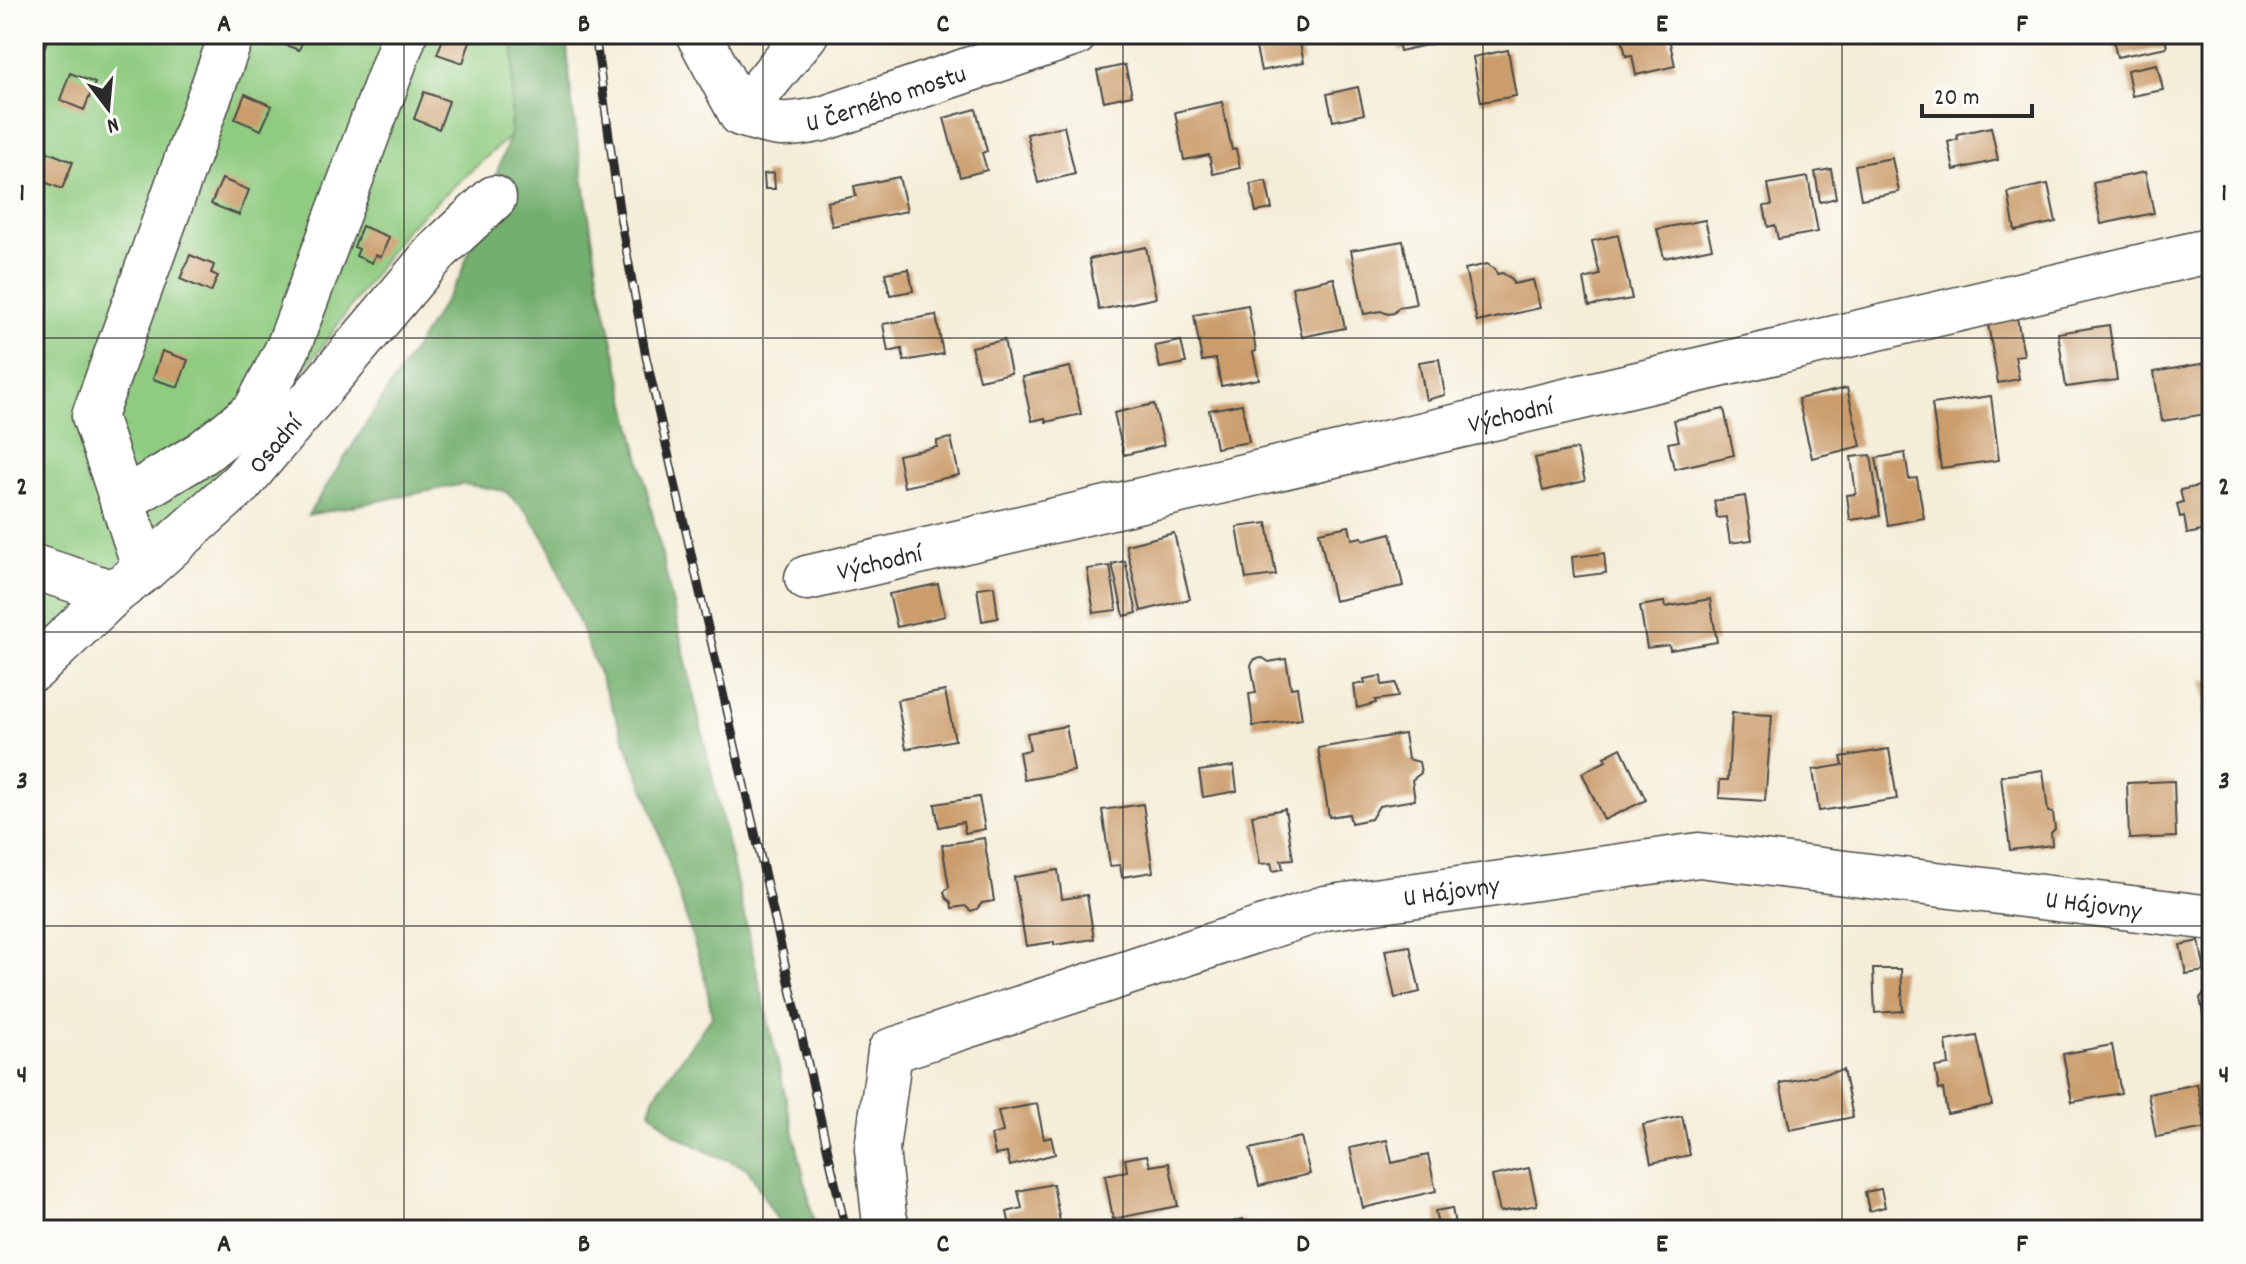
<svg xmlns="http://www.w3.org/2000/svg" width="2246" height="1264" font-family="Dekko,sans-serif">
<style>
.green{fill:#8fcb80;stroke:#5d7b56;stroke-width:2}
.forest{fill:#73af6e;stroke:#4f6d4c;stroke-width:2}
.building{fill:#cb9d6d}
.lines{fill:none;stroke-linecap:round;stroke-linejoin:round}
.minor-casing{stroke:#494845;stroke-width:47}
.minor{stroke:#fff;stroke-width:44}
.rail-casing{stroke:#2b2b2b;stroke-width:9}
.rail{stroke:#fdfcf7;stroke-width:6;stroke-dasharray:18;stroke-linecap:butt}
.grid{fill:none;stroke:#2b2b2b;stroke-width:2;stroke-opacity:0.55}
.labels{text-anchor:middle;stroke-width:6;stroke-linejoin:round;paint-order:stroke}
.street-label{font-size:26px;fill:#2b2b2b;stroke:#fdfcf7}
.neatline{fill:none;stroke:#2b2b2b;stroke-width:3}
.grid-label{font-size:26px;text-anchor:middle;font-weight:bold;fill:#2b2b2b}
</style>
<rect width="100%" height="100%" fill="#fdfcf7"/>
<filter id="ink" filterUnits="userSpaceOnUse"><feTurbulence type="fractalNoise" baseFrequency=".0125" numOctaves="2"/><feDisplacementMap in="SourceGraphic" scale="16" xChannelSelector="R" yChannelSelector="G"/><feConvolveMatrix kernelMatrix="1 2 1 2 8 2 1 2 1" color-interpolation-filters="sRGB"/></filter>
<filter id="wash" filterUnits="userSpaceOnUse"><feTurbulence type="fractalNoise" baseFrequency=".006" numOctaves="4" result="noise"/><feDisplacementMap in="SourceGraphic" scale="32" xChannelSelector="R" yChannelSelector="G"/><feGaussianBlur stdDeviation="1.8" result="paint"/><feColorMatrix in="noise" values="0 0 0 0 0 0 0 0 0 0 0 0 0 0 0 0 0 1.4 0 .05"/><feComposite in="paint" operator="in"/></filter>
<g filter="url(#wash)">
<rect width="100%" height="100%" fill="#f4edd8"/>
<!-- green -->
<path class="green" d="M34 34H515L510 136 407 228 225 482 34 647Z"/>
<!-- forest -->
<path class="forest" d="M515 34H566L572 105 599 281 816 1230H781L778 1221 747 1168 706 1151 674 1134 650 1111 655 1095 712 1016 705 977 650 804 548 544 528 513 505 491 463 484 308 515 460 277 510 136Z"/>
<g id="blocks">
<!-- building -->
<path class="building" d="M277 34H318L316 39 305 35 299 50 274 41Z
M445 34 472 35 463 63 437 54Z
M1253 34H1298L1304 62 1261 71Z
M1396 34H1452L1453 39 1400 51Z
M1621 34H1668L1675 66 1636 75 1632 55 1626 56Z
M2112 34H2164L2167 47 2117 57Z
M34 36 47 41 38 64 34 62Z
M1508 50 1516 96 1481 102 1473 57Z
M2157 64 2163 90 2132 96 2127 70Z
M1125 65 1132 95 1104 101 1097 71Z
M70 73 95 83 84 110 60 100Z
M1358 87 1364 114 1333 121 1327 94Z
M424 92 449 101 439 129 414 119Z
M245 94 272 106 261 130 235 119Z
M1222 102 1232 150 1236 149 1240 168 1213 174 1209 155 1184 160 1175 112Z
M976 109 987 151 982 153 987 170 960 177 944 118Z
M1064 126 1075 174 1038 183 1027 134Z
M1991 127 1998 160 1954 170 1948 142 1958 139 1957 134Z
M48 152 73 162 62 189 37 179Z
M1892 158 1899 192 1861 199 1855 165Z
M1831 169 1836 198 1820 202 1815 172Z
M2145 172 2154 213 2101 224 2093 183Z
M774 173 775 189H765L764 174Z
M899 177 907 211 832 226 827 202 856 196 854 186Z
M1808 177 1818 232 1778 239 1775 225 1768 227 1764 206 1772 205 1768 184Z
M222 179 249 190 239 215 211 204Z
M1266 181 1272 209 1256 212 1250 184Z
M2048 184 2056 222 2015 231 2008 192Z
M1705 220 1712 248 1664 258 1657 229Z
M362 226 389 237 381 257 375 255 372 263 356 256 359 249 354 247Z
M1618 235 1632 299 1589 306 1584 279 1600 275 1592 241Z
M1403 241 1416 304 1399 307 1394 313 1388 314 1381 311 1364 314 1351 250Z
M1146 247 1156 298 1099 310 1089 259Z
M190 255 214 265 211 273 218 276 211 292 180 279Z
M1487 264 1495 269 1497 274 1502 273 1512 279 1513 284 1533 280 1540 308 1477 322 1465 269Z
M909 269 913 291 890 295 885 273Z
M1334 278 1345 328 1302 337 1292 287Z
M1248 305 1256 351 1253 352 1259 379 1221 386 1216 359 1202 361 1194 315Z
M936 315 943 354 904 361 902 349 888 352 883 324Z
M2017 318 2024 355 2015 356 2019 379 1998 383 1988 324Z
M2109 325 2117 380 2066 387 2058 333Z
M1004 340 1011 373 979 380 971 347Z
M1181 341 1186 363 1160 368 1155 346Z
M162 351 188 360 178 387 153 379Z
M1439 359 1445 395 1426 400 1419 362Z
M2212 362V413L2162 421 2154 372Z
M1070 367 1081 414 1046 422 1045 418 1032 421 1022 377Z
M1847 388 1861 446 1812 458 1798 399Z
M1991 396 1999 460 1941 468 1932 404Z
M1154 404 1164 445 1124 455 1114 413Z
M1242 404 1249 442 1216 448 1209 410Z
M1724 409 1734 455 1674 469 1668 443 1679 441 1674 420Z
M951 438 959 475 904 487 898 455 937 447V441Z
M1577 449 1585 481 1543 491 1535 458Z
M1905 453 1909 479 1917 478 1924 518 1888 525 1876 458Z
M1871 455 1880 516 1850 520 1847 495 1856 494 1851 457Z
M2205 485 2212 529 2187 534 2184 516 2180 517 2177 504 2183 502 2180 490Z
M1745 496 1752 540 1730 543 1726 517 1717 518 1714 501Z
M1267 523 1276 575 1246 579 1237 527Z
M1349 526 1352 539 1362 537 1363 540 1391 533 1403 586 1334 601 1319 532Z
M1174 533 1190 599 1141 611 1126 545Z
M1604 553 1606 573 1574 577 1572 557Z
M1125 561 1137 613 1124 616 1112 564Z
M1110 566 1117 610 1094 613 1087 569Z
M938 584 945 616 897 627 889 594Z
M994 586 998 618 982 621 977 588Z
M1710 599 1717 642 1670 650 1669 645 1647 648 1640 606 1664 602 1665 607Z
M1263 658 1269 662 1286 659 1291 688 1297 687 1302 719 1253 726 1249 694 1256 693 1251 665 1255 659Z
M1381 676 1382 685 1396 683 1398 697 1375 700 1376 703 1357 708 1354 685 1365 683 1364 679Z
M2212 680V736H2210L2208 724 2205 725 2202 705H2205L2201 681Z
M945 691 955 740 906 749 897 700Z
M1732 713 1772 715 1765 801 1719 798 1720 780H1728Z
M1066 726 1074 771 1024 780 1019 752 1030 750 1027 733Z
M1404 734 1408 759 1419 762 1421 773 1412 780 1415 800 1379 806 1371 819 1351 823 1349 814 1329 817 1318 748Z
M1621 748 1646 800 1604 820 1582 773 1606 761 1604 757Z
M1889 749 1897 799 1819 811 1813 770 1843 765 1841 757Z
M1234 766 1237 791 1203 797 1199 771Z
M2043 770 2048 812 2053 813 2055 829 2051 833 2052 845 2010 850 2001 776Z
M2174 781 2176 837 2129 839 2127 783Z
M979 797 985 829 965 833 963 822 939 827 935 804Z
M1143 804 1153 872 1122 877 1120 865 1110 866 1102 810Z
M1285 809 1293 859 1281 860 1283 869 1273 871 1271 863 1260 864 1252 815Z
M984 838 994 901 982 903 977 909 971 911 965 906 952 908 951 902 946 898 944 892 949 887 942 845Z
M1058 870 1062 899 1087 895 1094 939 1054 945V942L1026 946 1014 877Z
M2199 941 2205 971 2186 974 2180 945Z
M1410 946 1420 992 1395 998 1385 950Z
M1873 969H1901L1903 1011 1875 1013Z
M2209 987H2212V1038L2208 1039 2200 998Z
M1977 1036 1992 1105 1947 1114 1943 1089 1939 1090 1935 1067 1949 1065 1946 1041Z
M2112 1045 2121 1093 2072 1102 2063 1054Z
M1843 1070 1853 1117 1790 1130 1780 1083Z
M2197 1084 2206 1128 2156 1137 2148 1094Z
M1037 1104 1044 1139 1051 1137 1055 1154 1010 1166 1007 1153 995 1155 991 1135 1003 1132 998 1111Z
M1682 1116 1690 1155 1651 1163 1643 1125Z
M1301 1137 1310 1174 1259 1186 1250 1149Z
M1387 1140 1392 1163 1428 1155 1436 1191 1363 1208 1350 1148Z
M1147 1155 1150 1166 1169 1163 1178 1206 1113 1219 1105 1175 1127 1171 1125 1159Z
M1529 1168 1537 1205 1500 1212 1492 1176Z
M1053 1184 1060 1222 1068 1221 1069 1230H1044L1043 1227 1027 1230H1011L1007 1212 1022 1208 1018 1191Z
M1881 1189 1885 1207 1869 1211 1865 1192Z
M1452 1208 1456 1230H1439L1435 1211Z
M1243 1219 1247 1230H1223L1222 1225Z
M2127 1219 2130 1230H2098Z"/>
</g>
</g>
<g filter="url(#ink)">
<use href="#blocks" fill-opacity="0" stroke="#494845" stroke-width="2"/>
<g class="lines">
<defs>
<g id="minor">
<path d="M698 34 741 114"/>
<path id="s1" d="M741 114C776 126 785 127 822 119L1075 34"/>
<path d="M741 114 806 34"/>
<path d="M122 501 202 453 255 411 288 348 405 34"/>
<path d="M34 567 114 593"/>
<path d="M145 569 94 416 232 34"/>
<path id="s2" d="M807 578 2212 250"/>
<path id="s3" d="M34 669 114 593 145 569 241 483 436 252 494 198"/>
<path id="s4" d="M888 1230 884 1216 877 1149 890 1051 1325 908 1699 855 2212 918"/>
</g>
</defs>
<!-- minor casing -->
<use href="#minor" class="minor-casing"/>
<!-- minor -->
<use href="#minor" class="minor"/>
<defs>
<path id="rail" d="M595 34 620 216 646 357 846 1230"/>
</defs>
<!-- rail casing -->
<use href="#rail" class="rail-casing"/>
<!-- rail -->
<use href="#rail" class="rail"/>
</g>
</g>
<!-- grid -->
<path class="grid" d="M404 34V1230M763 34V1230M1123 34V1230M1483 34V1230M1842 34V1230M34 338H2212M34 632H2212M34 926H2212"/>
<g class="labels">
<!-- street labels -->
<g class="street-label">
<text dy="9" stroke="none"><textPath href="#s1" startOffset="150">U Černého mostu</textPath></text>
<text dy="9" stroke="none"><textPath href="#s2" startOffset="722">Východní</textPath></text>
<text dy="9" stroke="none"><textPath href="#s3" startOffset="330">Osadní</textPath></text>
<text dy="9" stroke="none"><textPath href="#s2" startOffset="74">Východní</textPath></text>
<text dy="9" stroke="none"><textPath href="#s4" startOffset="766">U Hájovny</textPath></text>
<text dy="9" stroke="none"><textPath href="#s4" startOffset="1414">U Hájovny</textPath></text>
</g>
</g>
<!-- margin -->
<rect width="2246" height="1264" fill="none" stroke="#fdfcf7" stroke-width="88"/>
<!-- north arrow -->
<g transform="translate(108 108) rotate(164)" stroke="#fdfcf7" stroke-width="6" paint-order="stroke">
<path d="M0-6L14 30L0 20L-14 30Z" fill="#2b2b2b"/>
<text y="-12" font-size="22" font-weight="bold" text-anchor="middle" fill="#2b2b2b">N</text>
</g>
<!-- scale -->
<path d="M1922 104v12h110v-12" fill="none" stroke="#2b2b2b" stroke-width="4"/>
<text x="1934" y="104" font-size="24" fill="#2b2b2b" stroke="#fdfcf7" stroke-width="6" paint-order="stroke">20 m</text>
<rect x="44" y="44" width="2158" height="1176" class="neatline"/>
<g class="grid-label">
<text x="224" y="31">A</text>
<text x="584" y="31">B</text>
<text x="943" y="31">C</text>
<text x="1303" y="31">D</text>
<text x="1662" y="31">E</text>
<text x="2022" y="31">F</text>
<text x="22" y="200">1</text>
<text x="2224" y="200">1</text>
<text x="22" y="494">2</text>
<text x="2224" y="494">2</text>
<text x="22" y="788">3</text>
<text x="2224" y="788">3</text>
<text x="22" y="1082">4</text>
<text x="2224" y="1082">4</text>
<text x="224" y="1251">A</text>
<text x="584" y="1251">B</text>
<text x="943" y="1251">C</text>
<text x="1303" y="1251">D</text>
<text x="1662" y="1251">E</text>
<text x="2022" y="1251">F</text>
</g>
</svg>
